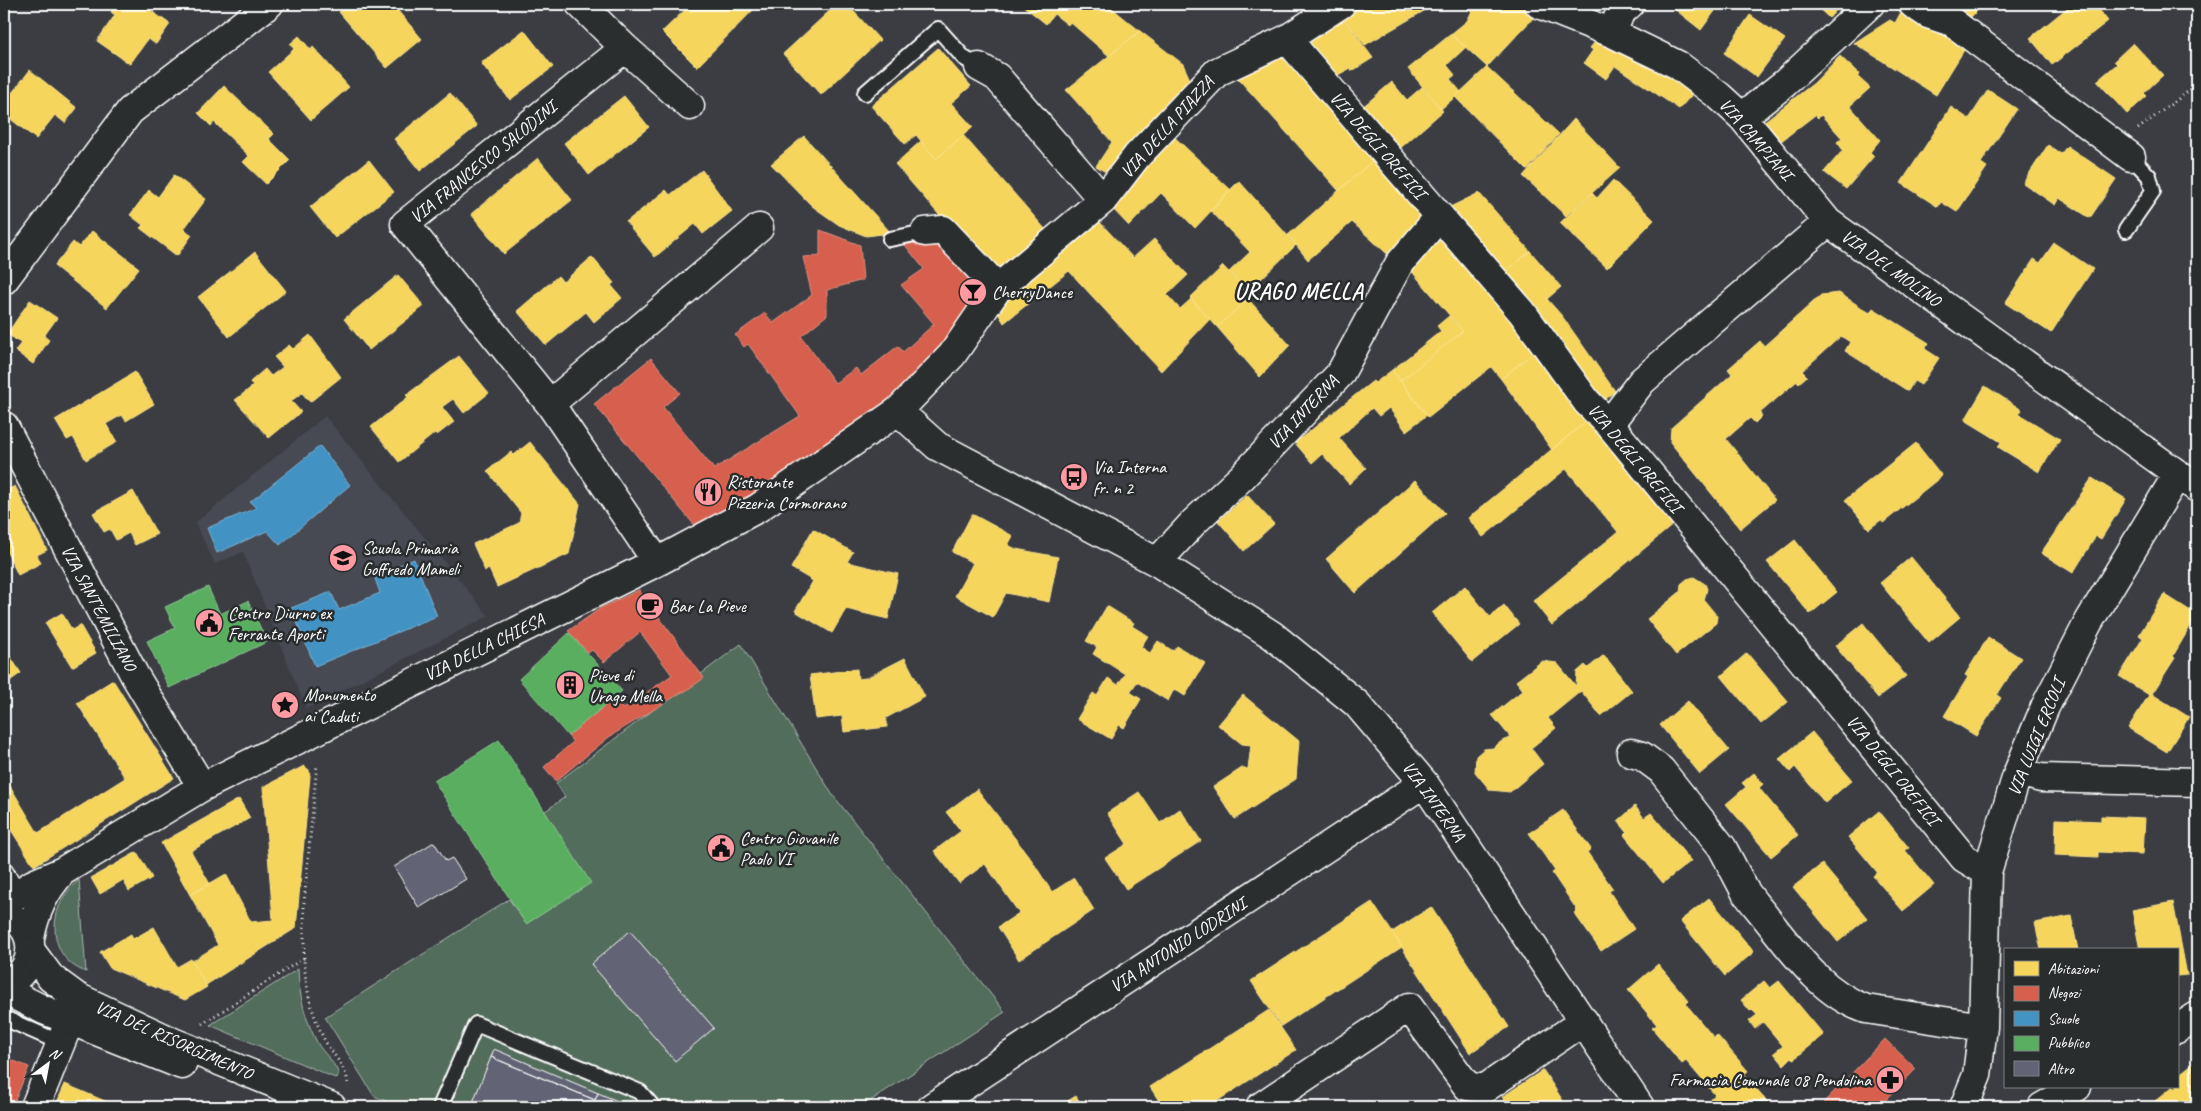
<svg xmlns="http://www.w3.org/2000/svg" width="2201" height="1111" font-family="Caveat,sans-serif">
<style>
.built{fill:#474852}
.green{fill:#526d5d;stroke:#a8b6ae}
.homes{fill:#f6d55c;stroke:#f9e28d}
.shops{fill:#d6604d;stroke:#e29082}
.schools{fill:#4393c3;stroke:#7bb3d5}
.public{fill:#5aae61;stroke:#8cc690}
.building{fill:#626375;stroke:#fff}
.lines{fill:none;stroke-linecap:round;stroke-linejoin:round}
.service-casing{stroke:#fff;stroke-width:18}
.minor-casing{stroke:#fff;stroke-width:31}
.tertiary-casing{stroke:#fff;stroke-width:31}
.path{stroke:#fff;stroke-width:3;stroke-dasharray:1 4;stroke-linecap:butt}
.service{stroke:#2a2d2e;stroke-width:14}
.minor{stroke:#2a2d2e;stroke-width:28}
.tertiary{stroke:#2a2d2e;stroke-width:28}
.labels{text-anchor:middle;stroke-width:5;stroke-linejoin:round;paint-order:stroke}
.street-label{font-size:18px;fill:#fff;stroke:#2a2d2e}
.poi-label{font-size:18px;fill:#fff;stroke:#2a2d2e;text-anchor:start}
.district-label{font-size:22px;font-weight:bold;letter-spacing:1px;fill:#fff;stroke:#2a2d2e}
</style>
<rect width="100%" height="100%" fill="#3b3d43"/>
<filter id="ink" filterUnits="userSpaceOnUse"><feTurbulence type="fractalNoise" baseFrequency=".02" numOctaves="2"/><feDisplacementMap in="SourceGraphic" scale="10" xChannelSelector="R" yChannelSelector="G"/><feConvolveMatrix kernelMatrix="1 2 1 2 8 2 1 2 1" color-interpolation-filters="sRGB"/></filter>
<g filter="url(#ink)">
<!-- built -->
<path class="built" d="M325 416 489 616 306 709 243 552 215 564 195 523Z"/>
<!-- green -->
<path class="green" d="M741 644 832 794 1005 1012 861 1107H399L374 1096 325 1017 509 899 526 924 590 883 544 812 565 797 556 783Z
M79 880 86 972C45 958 47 904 79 880Z
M298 969C299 995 305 1020 318 1044 323 1053 340 1067 338 1077L335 1078 210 1025Z"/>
<!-- homes -->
<path class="homes" d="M116 4H141L170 24 156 44 148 39 130 64 97 41 115 15 111 12Z
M349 4H392L422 39 387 68 339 12Z
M691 4H759L697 67 662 32Z
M837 4H847L880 40 821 95 783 54Z
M1021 4H1107L1140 31 1109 56 1070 22 1068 25 1054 14 1046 24Z
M1361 4H1436L1365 45 1340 14Z
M1460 4H1520L1537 14 1487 67 1451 34 1467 21 1472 11Z
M1668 4H1720L1701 30Z
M1814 4H1842L1829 18Z
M1938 4H1984L1966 22 1948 5 1944 9Z
M2072 4H2094L2108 21 2052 65 2030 38Z
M1901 12 1930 30 1933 24 1969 42 1936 95 1854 43 1890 20 1895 23Z
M1340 14 1373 58 1352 71 1351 68 1330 79 1303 50Z
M1750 15 1785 39 1757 77 1724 53Z
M524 30 553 67 510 100 481 63Z
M1140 31 1183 64 1192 84 1112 176 1096 166 1112 142 1066 90Z
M1451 34 1466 47 1447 65 1455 75 1450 79 1461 92 1441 109 1408 69Z
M299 36 311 50 313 47 349 87 311 120 268 72 294 49 290 44Z
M1599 37 1699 87 1679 109 1615 66 1606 79 1584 63 1593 50 1590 48Z
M2133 43 2163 75 2144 93 2147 96 2127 114 2097 81 2117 64 2114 61Z
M938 48 971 86 951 103 973 127 936 159 916 135 905 144 871 106Z
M1282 50 1378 156 1339 191 1233 73Z
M1840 56 1860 75 1858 77 1870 88 1850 106 1880 140 1870 152 1874 156 1846 189 1824 172 1843 150 1837 142 1842 138 1821 115 1818 118 1815 115 1776 145 1761 124 1814 83Z
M1487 67 1559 134 1527 170 1455 97Z
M30 70 77 108 65 123 55 115 36 139 8 117 12 113 4 107V103Z
M1392 82 1407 100 1422 87 1443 111 1397 151 1360 109Z
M224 86 274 134 269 139 290 160 266 184 243 162 249 156 214 122 211 126 198 113Z
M1988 90 2017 109 1981 163 1987 167 1957 212 1941 202 1938 207 1901 183 1951 107 1969 119Z
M450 93 477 126 420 171 394 139Z
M624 96 649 127 589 175 564 143Z
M1574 119 1620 168 1566 216 1523 176Z
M1169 132 1231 190 1195 228 1161 193 1129 226 1110 206 1130 188 1126 184Z
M963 135 1046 230 992 276 895 164 921 141 936 159Z
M804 136 891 233 866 236 839 225 812 206 771 164Z
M2048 145 2061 154 2067 146 2116 179 2090 218 2059 198 2055 205 2023 183Z
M1378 156 1426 218 1394 260 1352 222 1308 260 1288 235Z
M538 158 572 200 504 254 471 214Z
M369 160 394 192 335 238 310 207Z
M702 170 732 211 703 234 695 224 655 257 626 222 666 190 670 195Z
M174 175 206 199 184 229 192 235 177 256 140 228 143 225 130 215 149 190 158 197Z
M1613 180 1654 220 1607 268 1560 223 1592 193 1597 198Z
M1239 181 1296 245 1254 286 1258 290 1251 296 1229 272 1250 252 1210 210Z
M1479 193 1530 251 1501 276 1446 209Z
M1097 219 1133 258 1154 239 1188 275 1167 295 1180 309 1191 299 1210 319 1161 371 1069 271 1004 323 998 313 997 304Z
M92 231 139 268 107 308 54 266 73 242 79 247Z
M1441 232 1539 348 1501 379 1491 367 1428 417 1400 381 1463 331 1408 267Z
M2054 243 2093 269 2051 333 2005 303 2034 259 2040 263Z
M1530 251 1561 287 1547 299 1562 316 1615 391 1599 405 1501 276Z
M255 252 286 291 229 337 198 297Z
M592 257 614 283 611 285 622 298 594 322 586 312 546 345 517 311 558 276 563 282Z
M1223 266 1251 296 1217 327 1190 298Z
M398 275 424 306 369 350 344 319Z
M1839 293 1870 313 1873 308 1929 343 1925 349 1939 358 1921 385 1914 381 1908 391 1845 351 1850 342 1841 336 1802 371 1807 376 1799 383 1797 381 1760 413 1762 416 1755 423 1750 418 1726 439 1775 500 1740 529 1670 442 1671 428 1732 374 1728 369 1760 341 1764 346 1821 295Z
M1248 299 1290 345 1260 377 1217 327Z
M30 300 57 318 44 336 49 340 33 364 15 351 21 343 7 334Z
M1449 316 1463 331 1400 381 1392 370 1441 331 1437 326Z
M310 335 341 377 310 402 302 393 291 401 301 412 269 438 235 400 253 386 250 382 265 369 271 376 283 367 274 357 289 345 293 349Z
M1539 348 1590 418 1552 450 1501 379Z
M459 356 489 393 464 413 453 399 442 407 454 422 437 435 435 433 399 462 371 427 408 397 406 395Z
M1392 370 1427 415 1406 431 1389 408 1379 416 1372 408 1339 438 1366 468 1349 484 1322 454 1312 463 1295 443 1373 381 1375 383Z
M135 372 154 404 126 421 122 415 106 424 117 442 86 460 73 437 67 440 55 420Z
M1985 386 2022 410 2019 414 2060 439 2039 472 1998 447 2001 442 1965 420Z
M1590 418 1674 524 1552 625 1533 601 1618 532 1566 469 1483 537 1468 518Z
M530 442 580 504 569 554 497 587 489 569 485 571 473 544 519 523 521 513 487 471 511 452 514 455Z
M1916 443 1942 476 1883 523 1881 520 1869 529 1845 500Z
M2092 478 2126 499 2101 539 2096 536 2073 573 2041 553Z
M1415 480 1445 513 1355 593 1326 559Z
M15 486 47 550 37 555 41 563 18 575 4 546V489L5 491Z
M133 491 157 534 135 545 129 533 116 540 110 529 104 532 93 513Z
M1247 495 1274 524 1244 551 1218 521Z
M972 514 1013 536 1008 545 1016 549 1058 557 1049 602 1006 593 993 617 955 596 973 563 952 552Z
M813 529 853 552 847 562 898 574 888 619 846 609 832 633 795 611 813 581 791 568Z
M1795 540 1837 592 1810 614 1767 562Z
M1911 557 1960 617 1929 643 1880 583Z
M1694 577 1705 584 1707 589 1704 600 1717 616 1716 623 1676 655 1647 619 1680 592 1681 584 1687 579Z
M1465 586 1490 617 1504 605 1519 624 1472 662 1432 613Z
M2164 594 2197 615 2173 656 2175 658 2152 694 2189 717 2167 752 2128 728 2149 695 2119 676 2143 638 2139 635Z
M1107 606 1134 623 1132 626 1148 636 1141 647 1150 653 1158 641 1173 651 1177 646 1205 663 1185 696 1174 689 1168 701 1137 682 1130 692 1141 699 1124 728 1119 725 1111 739 1077 719 1093 693 1097 696 1108 678 1118 685 1125 674 1093 654 1097 647 1086 641Z
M62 613 72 630 80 625 96 653 72 667 45 623Z
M1863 623 1906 676 1878 698 1835 646Z
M1988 637 2021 658 1997 695 2001 698 1976 736 1944 716 1968 677 1965 675Z
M4 647 21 673 4 685Z
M1747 653 1788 702 1761 724 1721 676Z
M1604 655 1632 691 1601 716 1581 691 1548 718 1556 728 1531 748 1543 764 1510 792 1490 790 1475 772 1476 756 1484 749 1493 748 1502 741 1511 738 1492 715 1523 690 1516 681 1542 661 1557 663 1576 686 1577 672 1585 665 1588 668Z
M905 658 925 697 886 718 887 727 844 732 842 716 816 719 810 675 857 669 858 679 866 678Z
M113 680 174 778 34 866 4 819V776L38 833 125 778 77 703Z
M1243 695 1299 741 1296 779 1235 819 1213 787 1242 768 1248 769 1251 745 1242 744 1218 725Z
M582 696 593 709 582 720 570 707Z
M1688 701 1729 750 1700 774 1660 725Z
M1812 732 1852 780 1825 803 1795 767 1790 772 1779 759Z
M304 766 309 770 310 776 296 928 206 985 192 961 218 945 190 895 226 874 251 922 273 920 263 787Z
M1754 773 1763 784 1759 788 1798 835 1771 857 1726 804 1746 787 1742 783Z
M977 789 1031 859 1052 892 1074 878 1094 910 1019 960 998 927 1019 913 985 864 959 883 934 851 961 831 946 812Z
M1139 792 1160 823 1180 809 1201 841 1126 889 1105 858 1127 844 1107 813Z
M239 799 250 818 191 851 210 884 190 895 161 843Z
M1635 806 1644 818 1651 813 1691 861 1663 883 1624 835 1627 832 1618 821Z
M1563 810 1591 849 1587 852 1613 889 1609 891 1634 929 1601 951 1574 913 1577 910 1552 873 1555 871 1529 833Z
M1879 811 1909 848 1905 850 1934 885 1903 911 1873 876 1877 872 1848 837Z
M2101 816 2145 818 2143 854 2098 852V857L2055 855 2056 819 2101 821Z
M137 852 152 878 129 891 123 880 100 894 91 878Z
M1822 864 1867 918 1838 942 1793 887Z
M1709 898 1754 952 1725 976 1680 921Z
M1372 902 1402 947 1281 1026 1251 981Z
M2173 902 2187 975 2177 976V950H2140L2132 910Z
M1431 907 1509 1027 1470 1053 1392 932Z
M2071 916 2078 950H2041L2035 923Z
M154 927 177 967 191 959 207 987 185 1000 110 968 100 952 131 934 133 939Z
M1658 964 1689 1001 1686 1004 1714 1038 1717 1035 1748 1071 1744 1074 1772 1107H1717L1710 1099 1715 1095 1686 1061 1682 1064 1652 1028 1657 1025 1628 990Z
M1764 981 1770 988 1779 981 1824 1035 1794 1059 1792 1057 1784 1065 1774 1053 1783 1046 1763 1022 1755 1029 1749 1021 1757 1015 1752 1009 1750 1011 1741 1000Z
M1269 1010 1296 1050 1208 1107H1163L1150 1087Z
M2197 1060V1107H2148L2172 1087H2177V1076Z
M1543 1070 1567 1107H1509L1502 1097Z
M65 1084 119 1107H55Z
M1076 1096 1083 1107H1058Z"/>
<!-- shops -->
<path class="shops" d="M820 230 860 245 863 280 827 290V315L801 336 835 383 856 368 861 375 898 346 903 352 934 324 901 285 924 269 905 245 946 237 989 287 933 363 810 464 700 532 594 404 651 358 680 393 663 407 714 469 800 416 748 344 744 347 735 335 765 313 773 323 812 295 803 257 820 256Z
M639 590 704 678 684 692V691L609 737 556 781 544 767 573 742 568 736 614 698 623 709 672 675 640 632 604 662 592 650 588 653 568 631 601 608Z
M1885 1039 1916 1069 1879 1107H1828L1823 1103Z
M4 1057 29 1067 12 1107H4Z"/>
<!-- schools -->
<path class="schools" d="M320 446 350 485 280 545 267 531 217 553 207 528 256 508 250 502Z
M414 559 437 616 315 666 291 608 331 592 339 610 380 593 374 576Z"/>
<!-- public -->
<path class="public" d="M208 587 220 614 248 601 267 642 169 688 147 641 175 628 165 607Z
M569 633 622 691 568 736 519 679Z
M499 740 591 883 526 924 434 781Z"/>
<!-- building -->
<path class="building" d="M434 842 446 861 452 858 466 879 419 908 394 867Z
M630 931 714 1028 675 1061 591 964Z
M494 1049 598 1093 595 1100 491 1057Z
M491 1057 595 1100 598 1093 630 1106 471 1107Z"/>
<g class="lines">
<defs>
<path id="service" d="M865 93 938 29 964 58 979 67
M2126 230 2153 191 2149 176 2131 157
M890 239 925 232
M4 868 18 892
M4 1018 61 1043
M440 1107 476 1024 640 1092 653 1107"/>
<path id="minor" d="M580 4 625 48 690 106
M1539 4 1612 33 1678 65 1719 96 1742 117 1828 222
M1913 4 1928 14 1952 22 2131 157
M1612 33 1620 13 1630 4
M1287 39 1522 312 1587 402 1609 424 1964 858 1987 872
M625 48 405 224 550 404 657 562
M979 67 997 77 1103 200
M1742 117 1785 83 1870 4
M925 232 943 230 998 288
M4 280 130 111 269 4
M550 404 759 228
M898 411 937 446 1157 562 1272 635 1357 704 1424 783 1640 1107
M1609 424 1642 381 1828 222 2197 488
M4 426 135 676 202 787
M1157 562 1194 522 1242 477 1340 374 1399 264 1439 217
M1631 753 1642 756 1661 770 1722 847 1745 891 1754 903C1787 942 1817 992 1866 1009L1983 1027
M2018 772 2041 778 2197 782
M4 903 33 884 63 871 202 787 657 562 758 508 898 411 952 355 998 288 1103 200 1137 156 1217 72 1287 39 1341 4
M4 914C40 925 38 973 4 984
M30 938C35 912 44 892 62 872
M2177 1029 2197 1016
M35 1107 70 1020
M932 1107 1424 783
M1260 1107 1409 1007 1467 1086 1484 1089 1584 1021
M1964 1107 1977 1075 1983 1027 1987 872 2018 772 2045 707 2088 623 2177 475
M2042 1107 2077 1087"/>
<path id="tertiary" d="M31 951 51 978 77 997 173 1042 332 1107
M4 990 44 1010 182 1065"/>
</defs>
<!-- service casing -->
<use href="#service" class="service-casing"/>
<!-- minor casing -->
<use href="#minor" class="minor-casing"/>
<!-- tertiary casing -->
<use href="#tertiary" class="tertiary-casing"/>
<!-- path -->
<path class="path" d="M2138 129 2197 85
M304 958V903L317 764
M202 1024 304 958C305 985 311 1011 323 1037 330 1052 348 1068 348 1085"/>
<!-- service -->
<use href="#service" class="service"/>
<!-- minor -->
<use href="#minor" class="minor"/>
<!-- tertiary -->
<use href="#tertiary" class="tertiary"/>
</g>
</g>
<!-- icons -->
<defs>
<symbol id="bar-disc" viewBox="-11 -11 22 22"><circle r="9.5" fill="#ff9aa2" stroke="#2a2d2e"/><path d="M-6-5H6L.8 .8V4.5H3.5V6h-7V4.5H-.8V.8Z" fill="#111"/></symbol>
<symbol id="bus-disc" viewBox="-11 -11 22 22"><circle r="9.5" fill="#ff9aa2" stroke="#2a2d2e"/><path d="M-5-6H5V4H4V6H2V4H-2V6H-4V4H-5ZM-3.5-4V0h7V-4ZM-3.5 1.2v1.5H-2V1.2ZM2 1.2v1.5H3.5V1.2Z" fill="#111"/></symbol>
<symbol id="restaurant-disc" viewBox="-11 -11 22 22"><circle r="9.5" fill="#ff9aa2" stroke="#2a2d2e"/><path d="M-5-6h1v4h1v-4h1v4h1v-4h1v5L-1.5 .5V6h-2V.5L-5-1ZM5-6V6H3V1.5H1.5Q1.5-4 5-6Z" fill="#111"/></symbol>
<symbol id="school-disc" viewBox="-11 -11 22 22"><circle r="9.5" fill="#ff9aa2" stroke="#2a2d2e"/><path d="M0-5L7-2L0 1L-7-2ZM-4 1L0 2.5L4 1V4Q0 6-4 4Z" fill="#111"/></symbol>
<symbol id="cafe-disc" viewBox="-11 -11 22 22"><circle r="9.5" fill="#ff9aa2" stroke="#2a2d2e"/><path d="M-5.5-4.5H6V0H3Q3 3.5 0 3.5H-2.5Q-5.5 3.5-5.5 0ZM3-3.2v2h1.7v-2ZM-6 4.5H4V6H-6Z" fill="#111"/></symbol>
<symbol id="civic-disc" viewBox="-11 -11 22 22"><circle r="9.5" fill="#ff9aa2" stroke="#2a2d2e"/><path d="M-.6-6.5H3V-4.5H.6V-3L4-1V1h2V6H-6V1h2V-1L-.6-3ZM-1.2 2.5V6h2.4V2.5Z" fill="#111"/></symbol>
<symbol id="building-disc" viewBox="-11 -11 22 22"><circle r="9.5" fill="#ff9aa2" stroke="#2a2d2e"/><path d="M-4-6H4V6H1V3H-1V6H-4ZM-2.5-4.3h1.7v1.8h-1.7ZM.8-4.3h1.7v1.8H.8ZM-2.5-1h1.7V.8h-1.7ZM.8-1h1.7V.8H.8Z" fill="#111"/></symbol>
<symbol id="sight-disc" viewBox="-11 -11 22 22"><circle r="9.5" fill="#ff9aa2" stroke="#2a2d2e"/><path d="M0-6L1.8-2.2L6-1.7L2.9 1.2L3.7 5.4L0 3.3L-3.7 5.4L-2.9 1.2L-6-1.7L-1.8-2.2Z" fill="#111"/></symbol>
<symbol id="pharmacy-disc" viewBox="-11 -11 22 22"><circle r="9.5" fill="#ff9aa2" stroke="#2a2d2e"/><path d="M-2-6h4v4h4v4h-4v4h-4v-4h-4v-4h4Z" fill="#111"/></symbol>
</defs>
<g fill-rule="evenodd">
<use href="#bar-disc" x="957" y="276" width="32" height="32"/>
<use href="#bus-disc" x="1058" y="461" width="32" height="32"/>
<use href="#restaurant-disc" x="692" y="476" width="32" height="32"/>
<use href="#school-disc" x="327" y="542" width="32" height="32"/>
<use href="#cafe-disc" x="634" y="590" width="32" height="32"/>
<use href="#civic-disc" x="193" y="607" width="32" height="32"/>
<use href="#building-disc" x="554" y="669" width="32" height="32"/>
<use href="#sight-disc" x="269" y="689" width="32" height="32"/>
<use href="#civic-disc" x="705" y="832" width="32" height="32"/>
<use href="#pharmacy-disc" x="1874" y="1064" width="32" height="32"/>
</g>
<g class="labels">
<!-- street labels -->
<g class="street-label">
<text transform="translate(1167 127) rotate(-48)" y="6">VIA DELLA PIAZZA</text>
<text transform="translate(1756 139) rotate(49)" y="6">VIA CAMPIANI</text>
<text transform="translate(1378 145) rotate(49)" y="6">VIA DEGLI OREFICI</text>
<text transform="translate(483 162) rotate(-39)" y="6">VIA FRANCESCO SALODINI</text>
<text transform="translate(1891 268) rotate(36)" y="6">VIA DEL MOLINO</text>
<text transform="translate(1303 412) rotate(-47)" y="6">VIA INTERNA</text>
<text transform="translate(1635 458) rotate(50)" y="6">VIA DEGLI OREFICI</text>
<text transform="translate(99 608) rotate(62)" y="6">VIA SANT'EMILIANO</text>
<text transform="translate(484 647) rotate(-26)" y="6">VIA DELLA CHIESA</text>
<text transform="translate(2036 737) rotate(-68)" y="6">VIA LUIGI ERCOLI</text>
<text transform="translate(1893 770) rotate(51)" y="6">VIA DEGLI OREFICI</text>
<text transform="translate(1434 801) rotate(54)" y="6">VIA INTERNA</text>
<text transform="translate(1178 945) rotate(-33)" y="6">VIA ANTONIO LODRINI</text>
<text transform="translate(174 1040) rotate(24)" y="6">VIA DEL RISORGIMENTO</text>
</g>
<!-- poi labels -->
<g class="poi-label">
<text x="992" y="298">CherryDance</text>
<text x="1093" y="473">Via Interna<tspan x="1093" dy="21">fr. n 2</tspan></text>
<text x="727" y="488">Ristorante<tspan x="727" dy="21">Pizzeria Cormorano</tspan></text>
<text x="362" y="554">Scuola Primaria<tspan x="362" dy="21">Goffredo Mameli</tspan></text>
<text x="669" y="612">Bar La Pieve</text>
<text x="228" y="619">Centro Diurno ex<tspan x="228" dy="21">Ferrante Aporti</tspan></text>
<text x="589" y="681">Pieve di<tspan x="589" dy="21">Urago Mella</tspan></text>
<text x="304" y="701">Monumento<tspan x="304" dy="21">ai Caduti</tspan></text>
<text x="740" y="844">Centro Giovanile<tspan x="740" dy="21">Paolo VI</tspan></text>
<text x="1871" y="1086" text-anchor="end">Farmacia Comunale 08 Pendolina</text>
</g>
<!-- district labels -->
<g class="district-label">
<text x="1299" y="299">URAGO MELLA</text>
</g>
</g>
<!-- margin -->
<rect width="2201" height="1111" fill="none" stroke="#2a2d2e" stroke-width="20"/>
<rect x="10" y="10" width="2181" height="1091" fill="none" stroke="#fff" stroke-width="2" filter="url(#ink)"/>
<!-- legend -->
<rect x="2004" y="948" width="175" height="140" fill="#2a2d2e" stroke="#7f8182"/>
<rect x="2014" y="961" width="25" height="15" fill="#f6d55c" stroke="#7f8182"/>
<text x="2048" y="974" font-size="15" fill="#ffffff">Abitazioni</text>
<rect x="2014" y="986" width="25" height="15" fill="#d6604d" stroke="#7f8182"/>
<text x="2048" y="998" font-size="15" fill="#ffffff">Negozi</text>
<rect x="2014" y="1011" width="25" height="15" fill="#4393c3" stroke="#7f8182"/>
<text x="2048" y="1024" font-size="15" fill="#ffffff">Scuole</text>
<rect x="2014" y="1036" width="25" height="15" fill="#5aae61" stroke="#7f8182"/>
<text x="2048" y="1048" font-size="15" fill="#ffffff">Pubblico</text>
<rect x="2014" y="1061" width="25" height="15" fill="#626375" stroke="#7f8182"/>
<text x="2048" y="1074" font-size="15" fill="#ffffff">Altro</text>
<!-- north arrow -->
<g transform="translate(48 1064) rotate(32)" stroke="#2a2d2e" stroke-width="4" paint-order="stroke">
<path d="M0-4L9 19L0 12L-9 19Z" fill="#ffffff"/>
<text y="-8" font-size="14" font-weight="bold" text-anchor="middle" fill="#ffffff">N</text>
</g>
</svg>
